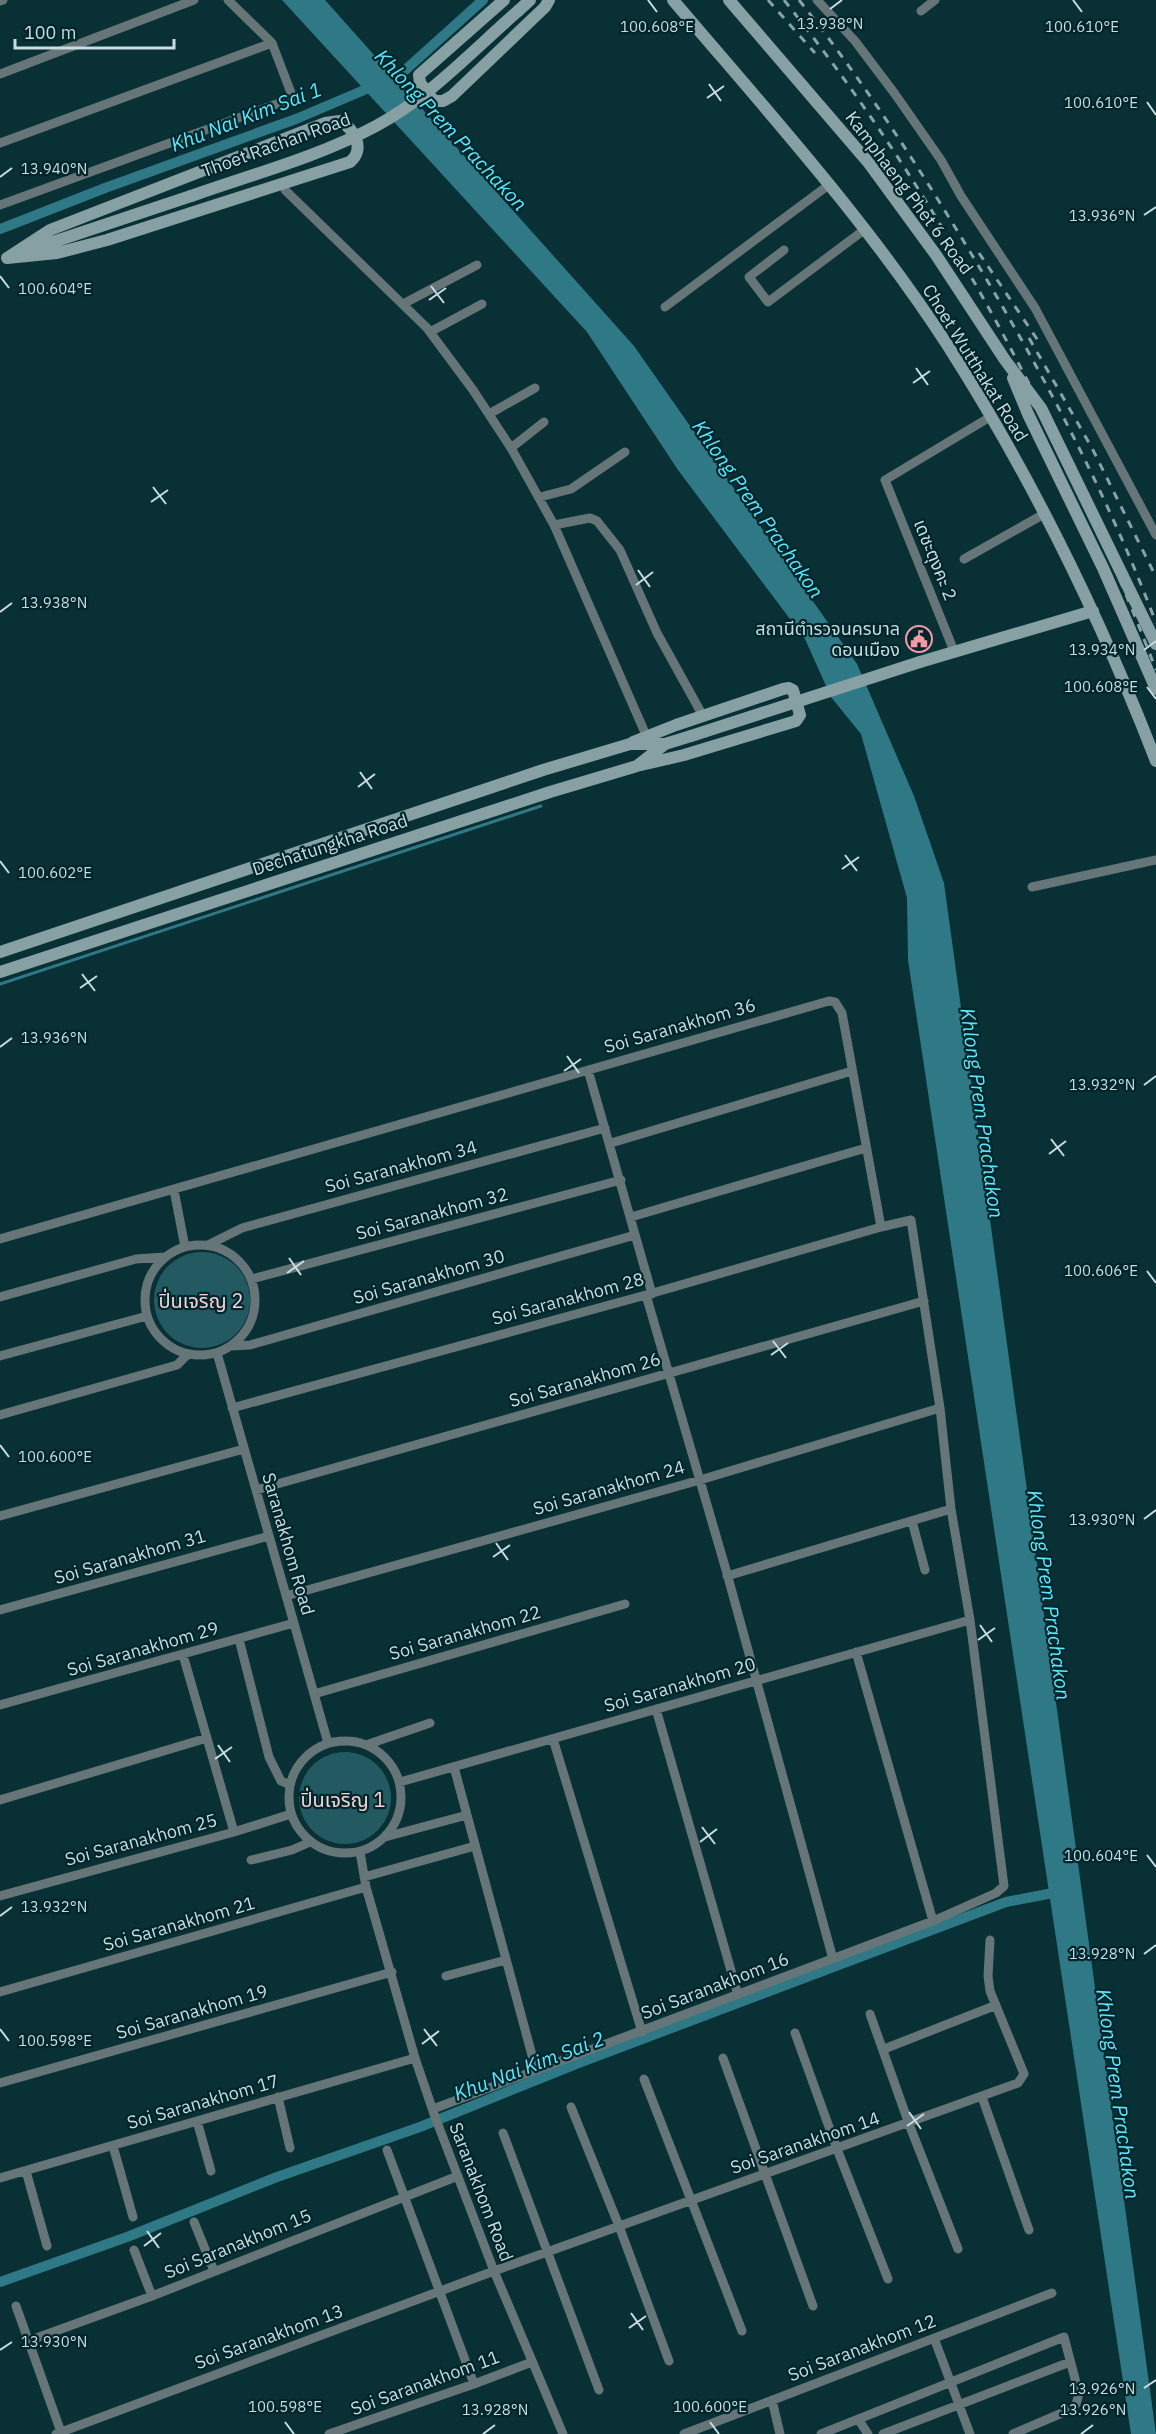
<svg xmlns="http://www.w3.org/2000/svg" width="1156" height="2434" font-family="'IBM Plex Sans','Noto Sans Thai',sans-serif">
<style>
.green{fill:#235a62}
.water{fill:#2e7985}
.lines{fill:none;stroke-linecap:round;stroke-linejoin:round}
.stream{stroke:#2e7985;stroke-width:3}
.canal{stroke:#2e7985;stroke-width:10}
.street{stroke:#657578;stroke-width:9}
.secondary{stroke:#86a0a4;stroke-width:12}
.rail{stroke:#88a2a7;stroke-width:3;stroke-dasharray:8 8;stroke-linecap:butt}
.secondary-bridge{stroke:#86a0a4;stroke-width:12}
.ticks{fill:none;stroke:#c9dce0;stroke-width:2}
.labels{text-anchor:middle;stroke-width:4.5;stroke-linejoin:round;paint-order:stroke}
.street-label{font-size:18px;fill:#c9dce0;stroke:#00262b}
.poi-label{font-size:18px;fill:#c9dce0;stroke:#00262b;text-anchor:end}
.water-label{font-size:20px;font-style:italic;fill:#59e8fd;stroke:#00262b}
.neighbourhood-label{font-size:20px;fill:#f5d2d5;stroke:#00262b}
.ticks-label{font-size:15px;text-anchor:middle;fill:#c9dce0;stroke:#00262b;stroke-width:4.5;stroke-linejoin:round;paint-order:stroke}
</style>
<rect width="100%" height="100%" fill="#083035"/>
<!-- green -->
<path class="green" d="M154 1300a48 48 0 1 1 96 0a48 48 0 1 1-96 0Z
M299 1798a46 46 0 1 1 92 0a46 46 0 1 1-92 0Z"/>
<!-- water -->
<path class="water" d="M282 0H325L634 346 857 664 914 796 944 883 1156 2434H1131L908 960 907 898 861 734 831 697 805 639 678 470 587 332Z"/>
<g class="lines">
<!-- stream -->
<path class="stream" d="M0 984 541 806"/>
<!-- canal -->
<path class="canal" d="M0 229 105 188 296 119 383 82 403 72 483 0
M0 2282 127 2237 277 2177 420 2127 576 2064 1006 1902 1063 1891"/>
<!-- street -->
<path class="street" d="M817 0 855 41 895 94 941 160 961 196 1035 308 1156 535
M0 1 3 0
M921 11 935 0
M0 74 194 0
M0 143 272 43
M285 190 427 328 473 390 511 448 554 525 646 735
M0 205 293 98 272 43 228 0
M784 250 749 277 768 302 864 230
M403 304 477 265
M665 307 830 184
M430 332 482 304
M489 414 535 388
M511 448 544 422
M540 497 571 489 625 452
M554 525 590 518 597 521 620 550 657 633 703 716
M964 559 1044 514
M954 651 885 480 990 417
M1032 887 1156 860
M588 1070 652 1294
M611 1143 852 1071
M174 1190 185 1247
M631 1217 866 1148
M0 1239 829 1001 835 1002 842 1013 881 1227
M145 1300a55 55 0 1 1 110 0a55 55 0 1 1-110 0Z
M208 1245 242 1228 605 1128
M252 1279 621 1180
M646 1295 726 1570 833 1959
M0 1297 136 1259 165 1257
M231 1346 250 1345 635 1235
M217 1353 328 1743
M0 1356 147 1316
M232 1408 646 1295 881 1227 911 1220 940 1408 951 1509 970 1620 1004 1886 996 1893 933 1921 433 2109
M0 1415 177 1365 188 1354
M256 1490 924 1301
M0 1516 244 1449
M912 1521 925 1570
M727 1576 951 1509
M286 1596 700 1480 940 1408
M0 1610 269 1536
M239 1639 269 1757 281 1781 290 1785
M856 1652 933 1921
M183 1655 234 1832
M314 1694 625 1604
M0 1705 294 1623
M656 1709 738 1995
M553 1739 642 2032
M289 1797a56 56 0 1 1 112 0a56 56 0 1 1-112 0Z
M366 1745 430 1723
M454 1767 536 2070
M400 1782 970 1620
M0 1800 207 1738
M385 1837 467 1815
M360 1852 366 1887 415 2058 434 2114 494 2271 563 2434
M251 1860 292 1850 310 1842
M364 1877 475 1846
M0 1896 234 1832 291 1814
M446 1976 506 1960
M0 1992 366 1887
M870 2014 909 2124 958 2249
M795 2033 837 2149 888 2279
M884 2049 994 2006
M723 2058 813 2306
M644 2079 742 2331
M0 2083 392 1972
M278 2097 290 2148
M982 2097 1029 2230
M571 2107 619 2226 669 2361
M197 2121 211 2171
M503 2133 599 2390
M113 2146 133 2217
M387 2150 474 2384
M26 2171 47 2246
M0 2178 415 2058
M194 2222 214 2271
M134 2250 152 2296
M16 2306 61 2432
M934 2338 970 2434
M28 2341 152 2296 458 2176
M772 2400 780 2434
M858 2419 868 2434
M56 2434 494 2271 1018 2083 1024 2074 1022 2069 990 1991 988 1976 990 1940
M329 2434 474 2384 532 2362
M684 2434 1052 2293
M821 2434 1064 2337 1079 2394 1076 2404 1069 2410 1013 2434
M883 2434 1070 2362"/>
<!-- secondary -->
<path class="secondary" d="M504 0 419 75 420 83 434 101H443L452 96 545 7 549 0
M673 0C768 112 868 222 948 346 1031 476 1100 617 1156 761
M729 0 868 162 936 255 1005 360 1041 408 1156 644
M518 11 530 0
M340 121C354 129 366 149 350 162L107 240 57 253 7 258 50 230 325 123Z
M29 250 191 196
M1013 378 1028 414 1103 568 1156 689
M920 662 1093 611
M633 742 676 725 783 689 789 688 793 690 800 715 796 721 684 755 641 765
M0 952 543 770 630 744H665L691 736
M0 972 550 792 637 766 665 744"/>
<!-- rail -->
<path class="rail" d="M768 0 815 53
M784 0C943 199 1065 432 1156 670
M799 0C857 73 909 152 958 232 1034 356 1105 487 1156 623
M979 253 1041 345
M1029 338 1092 448 1156 577"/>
<!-- secondary-bridge -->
<path class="secondary-bridge" d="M191 196C253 174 318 157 376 126 430 97 472 51 518 11
M691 736 920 662"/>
</g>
<!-- ticks -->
<path class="ticks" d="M648 0 657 12M1073 0 1082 12M830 9 842 0M709 84 721 101M707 98 724 86M1147 102 1156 115M0 177 12 168M1144 215 1156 207M0 276 9 288M431 286 444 303M429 300 446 288M916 368 928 385M913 383 930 371M153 487 166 504M151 502 168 490M638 570 650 587M636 585 653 572M0 612 12 603M1144 650 1156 641M1147 687 1156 699M360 772 372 789M358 787 375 774M845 855 857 871M0 861 9 873M842 869 859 857M82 974 95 991M80 988 97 976M0 1047 12 1038M567 1056 579 1073M564 1071 581 1059M1144 1085 1156 1076M1051 1139 1064 1156M1049 1154 1066 1141M289 1258 301 1275M1147 1271 1156 1283M287 1273 304 1261M773 1341 786 1358M771 1355 788 1343M0 1445 9 1457M1144 1519 1156 1510M496 1543 508 1560M493 1557 510 1545M980 1625 992 1642M978 1640 995 1628M218 1745 230 1762M215 1759 232 1747M702 1827 715 1844M700 1842 717 1829M1147 1855 1156 1867M0 1916 12 1907M1144 1954 1156 1945M0 2029 9 2041M424 2029 437 2046M422 2044 439 2031M909 2112 921 2129M907 2126 924 2114M147 2231 159 2248M144 2246 161 2233M631 2313 643 2330M629 2328 646 2316M0 2350 12 2342M1144 2388 1156 2380M285 2422 294 2434M710 2422 719 2434M483 2434 495 2425M1081 2434 1093 2425"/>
<!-- icons -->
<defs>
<symbol id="civic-ring" viewBox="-11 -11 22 22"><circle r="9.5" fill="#00262b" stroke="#f49aa6" stroke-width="1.5"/><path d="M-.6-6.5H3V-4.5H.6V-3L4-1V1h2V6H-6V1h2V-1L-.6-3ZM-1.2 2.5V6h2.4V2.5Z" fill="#f49aa6"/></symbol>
</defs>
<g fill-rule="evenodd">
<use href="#civic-ring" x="904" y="624" width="30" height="30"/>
</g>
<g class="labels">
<!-- street labels -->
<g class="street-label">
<text transform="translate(276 145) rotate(-20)" y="6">Thoet Rachan Road</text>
<text transform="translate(909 193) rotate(53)" y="6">Kamphaeng Phet 6 Road</text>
<text transform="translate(975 363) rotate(58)" y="6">Choet Wutthakat Road</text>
<text transform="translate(935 560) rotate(68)" y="6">เดชะตุงคะ 2</text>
<text transform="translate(330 845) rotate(-18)" y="6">Dechatungkha Road</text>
<text transform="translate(680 1026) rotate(-16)" y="6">Soi Saranakhom 36</text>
<text transform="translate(401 1167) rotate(-15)" y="6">Soi Saranakhom 34</text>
<text transform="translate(432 1214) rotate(-15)" y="6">Soi Saranakhom 32</text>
<text transform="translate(429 1277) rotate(-16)" y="6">Soi Saranakhom 30</text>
<text transform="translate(568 1299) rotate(-15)" y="6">Soi Saranakhom 28</text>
<text transform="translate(585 1380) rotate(-16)" y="6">Soi Saranakhom 26</text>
<text transform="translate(609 1488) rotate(-16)" y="6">Soi Saranakhom 24</text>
<text transform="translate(288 1544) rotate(74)" y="6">Saranakhom Road</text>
<text transform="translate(130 1557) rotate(-16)" y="6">Soi Saranakhom 31</text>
<text transform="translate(465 1633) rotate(-16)" y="6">Soi Saranakhom 22</text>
<text transform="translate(143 1649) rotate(-16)" y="6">Soi Saranakhom 29</text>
<text transform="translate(680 1685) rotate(-16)" y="6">Soi Saranakhom 20</text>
<text transform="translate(141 1840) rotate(-15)" y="6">Soi Saranakhom 25</text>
<text transform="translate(179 1924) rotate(-16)" y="6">Soi Saranakhom 21</text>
<text transform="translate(715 1986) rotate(-21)" y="6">Soi Saranakhom 16</text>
<text transform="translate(192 2012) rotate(-16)" y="6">Soi Saranakhom 19</text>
<text transform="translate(203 2102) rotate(-16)" y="6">Soi Saranakhom 17</text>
<text transform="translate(805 2143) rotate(-19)" y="6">Soi Saranakhom 14</text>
<text transform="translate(481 2192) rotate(69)" y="6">Saranakhom Road</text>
<text transform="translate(238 2244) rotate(-22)" y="6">Soi Saranakhom 15</text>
<text transform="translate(269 2337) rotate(-20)" y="6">Soi Saranakhom 13</text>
<text transform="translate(862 2348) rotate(-21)" y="6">Soi Saranakhom 12</text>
<text transform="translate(425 2383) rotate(-20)" y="6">Soi Saranakhom 11</text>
</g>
<!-- poi labels -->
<g class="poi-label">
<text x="900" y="635">สถานีตำรวจนครบาล<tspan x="900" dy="21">ดอนเมือง</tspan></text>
</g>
<!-- water labels -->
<g class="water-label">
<text transform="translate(246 117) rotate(-21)" y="7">Khu Nai Kim Sai 1</text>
<text transform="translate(451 130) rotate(47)" y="7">Khlong Prem Prachakon</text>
<text transform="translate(758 509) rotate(55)" y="7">Khlong Prem Prachakon</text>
<text transform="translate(982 1113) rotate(82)" y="7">Khlong Prem Prachakon</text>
<text transform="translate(1049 1595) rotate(82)" y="7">Khlong Prem Prachakon</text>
<text transform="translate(529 2066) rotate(-21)" y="7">Khu Nai Kim Sai 2</text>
<text transform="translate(1118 2094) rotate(82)" y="7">Khlong Prem Prachakon</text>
</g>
<!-- neighbourhood labels -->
<g class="neighbourhood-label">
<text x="201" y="1308">ปิ่นเจริญ 2</text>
<text x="343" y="1807">ปิ่นเจริญ 1</text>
</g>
</g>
<g class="ticks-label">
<text x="830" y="29">13.938°N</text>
<text x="657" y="32">100.608°E</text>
<text x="1082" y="32">100.610°E</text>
<text x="1101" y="108">100.610°E</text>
<text x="54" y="174">13.940°N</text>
<text x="1102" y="221">13.936°N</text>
<text x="55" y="294">100.604°E</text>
<text x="54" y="608">13.938°N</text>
<text x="1102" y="655">13.934°N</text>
<text x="1101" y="692">100.608°E</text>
<text x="55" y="878">100.602°E</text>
<text x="54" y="1043">13.936°N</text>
<text x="1102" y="1090">13.932°N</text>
<text x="1101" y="1276">100.606°E</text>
<text x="55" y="1462">100.600°E</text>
<text x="1102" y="1525">13.930°N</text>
<text x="1101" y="1861">100.604°E</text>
<text x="54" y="1912">13.932°N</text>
<text x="1102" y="1959">13.928°N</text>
<text x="55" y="2046">100.598°E</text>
<text x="54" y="2347">13.930°N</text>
<text x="1102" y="2394">13.926°N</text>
<text x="285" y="2412">100.598°E</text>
<text x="710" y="2412">100.600°E</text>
<text x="495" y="2415">13.928°N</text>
<text x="1093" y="2415">13.926°N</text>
</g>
<!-- scale -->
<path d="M15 39v9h159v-9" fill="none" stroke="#c9dce0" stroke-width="3"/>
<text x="24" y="39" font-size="18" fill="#c9dce0" stroke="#00262b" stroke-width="4.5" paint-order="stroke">100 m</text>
</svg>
